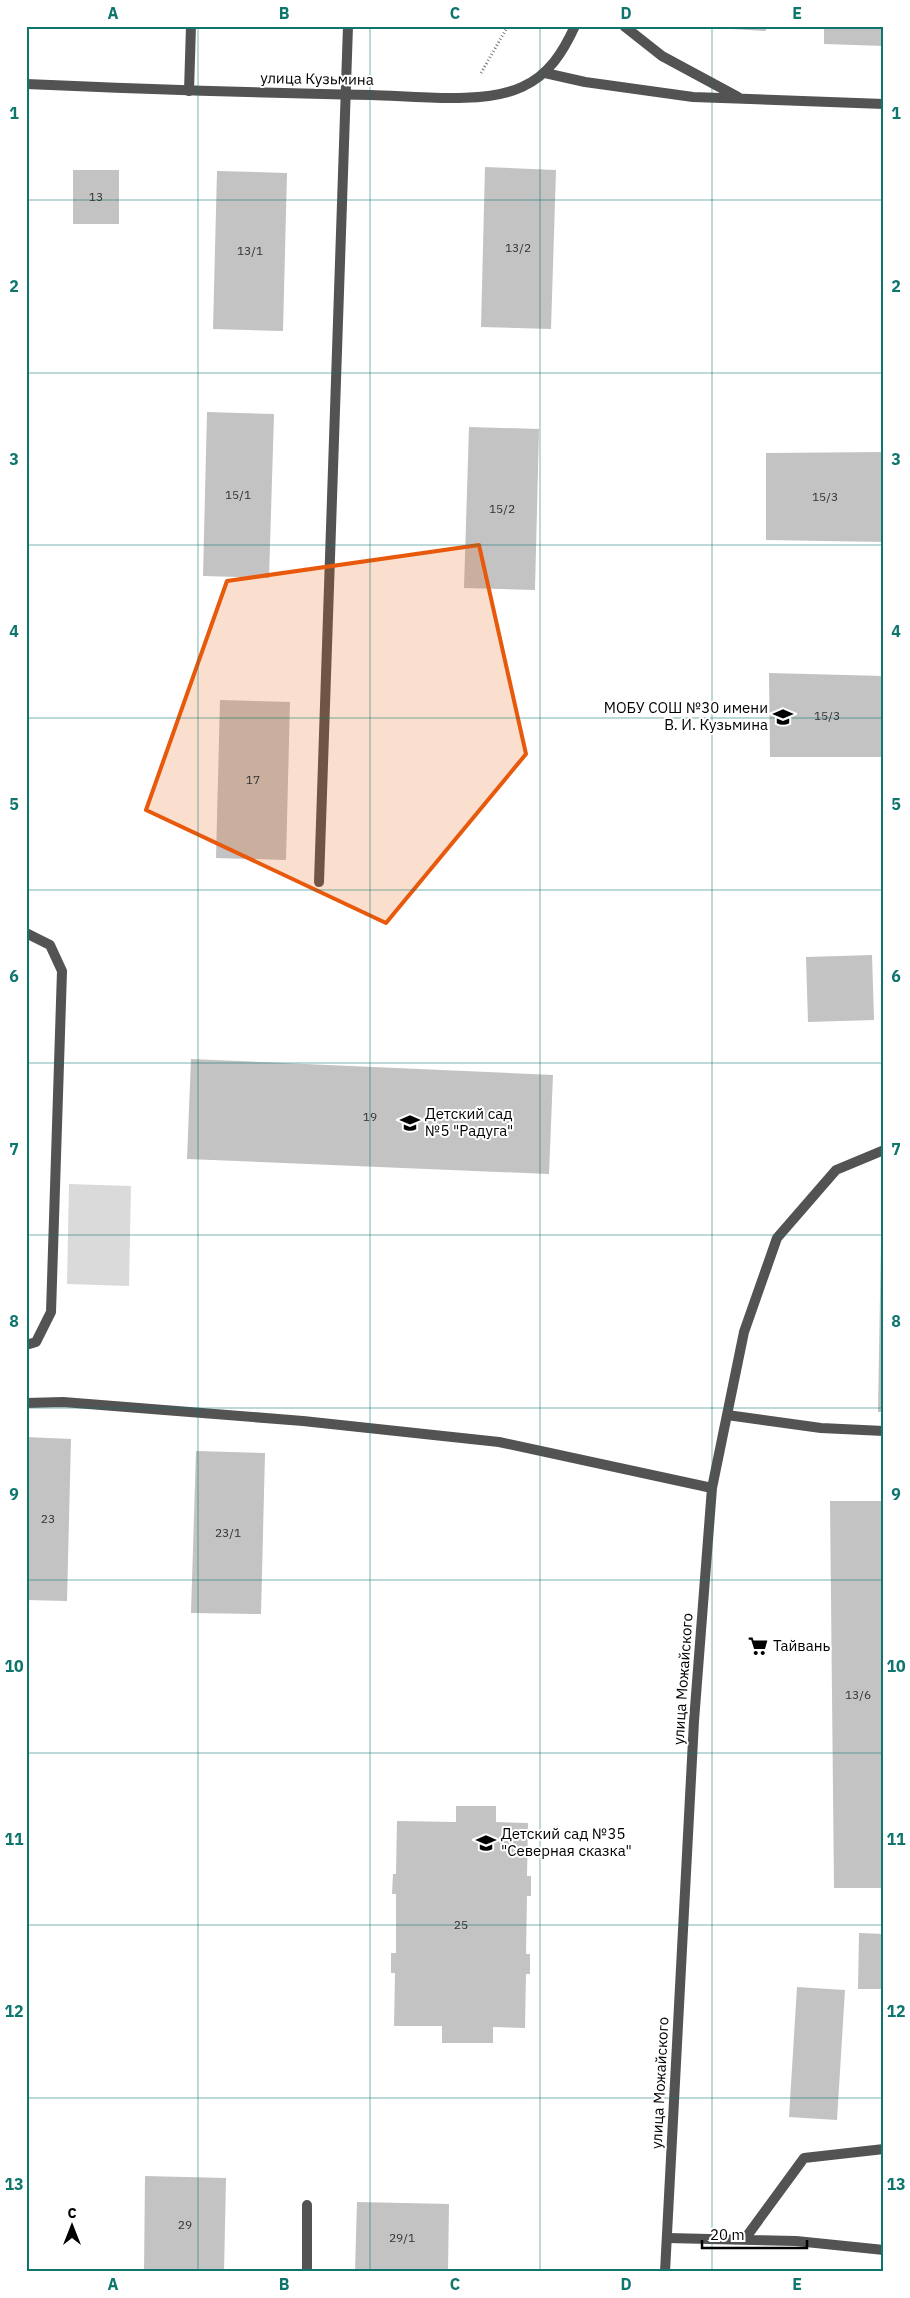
<svg xmlns="http://www.w3.org/2000/svg" width="910" height="2298" font-family="'IBM Plex Sans',sans-serif">
<style>
.park{fill:#dadada}
.building{fill:#c3c3c3}
.lines{fill:none;stroke-linecap:round;stroke-linejoin:round}
.path{stroke:#757575;stroke-width:3;stroke-dasharray:1 2.5;stroke-linecap:butt}
.service{stroke:#535353;stroke-width:10}
.minor{stroke:#535353;stroke-width:10}
.marked{fill:#e8590c;fill-opacity:0.2;stroke:#e8590c;stroke-width:4;stroke-linejoin:round}
.grid{fill:none;stroke:#0f766e;stroke-width:1;stroke-opacity:0.55}
.labels{text-anchor:middle;stroke-width:4;stroke-linejoin:round;paint-order:stroke}
.number-label{font-size:12px;fill:#313131}
.street-label{font-size:15px;fill:#000;stroke:#fff}
.poi-label{font-size:15px;fill:#000;stroke:#fff;text-anchor:start}
.neatline{fill:none;stroke:#0f766e;stroke-width:2}
.grid-label{font-size:16px;text-anchor:middle;font-weight:bold;fill:#0f766e}
</style>
<rect width="100%" height="100%" fill="#fff"/>
<!-- park -->
<path class="park" d="M69 1184 131 1186 129 1286 67 1284Z"/>
<!-- building -->
<path class="building" d="M684 26H766V31Z
M824 26H884V46L824 44Z
M485 167 556 170 551 329 481 327Z
M73 170H119V224H73Z
M217 171 287 173 283 331 213 329Z
M207 412 274 414 269 578 203 576Z
M469 427 539 429 535 590 464 588Z
M884 452V542L766 540V453Z
M769 673 884 676V757H770Z
M220 700 290 702 286 860 216 858Z
M872 955 874 1020 808 1022 806 957Z
M191 1059 553 1075 549 1174 187 1159Z
M881 1238H884V1412H878Z
M26 1437 71 1439 67 1601 26 1600Z
M196 1451 265 1453 261 1614 191 1613Z
M830 1501H884V1888H834Z
M456 1806H496V1822L528 1823 527 1876H531V1896H527L526 1954H530V1974H526L525 2028 493 2027V2043H442V2026H394L395 1973H391V1953H396V1894H392L393 1874H396L397 1821 456 1822Z
M859 1933 884 1934V1989H858Z
M797 1987 845 1990 837 2120 789 2117Z
M145 2176 226 2178 224 2272H144Z
M357 2202 449 2204 448 2272H355Z"/>
<g class="lines">
<!-- path -->
<path class="path" d="M481 73 508 26"/>
<!-- service -->
<path class="service" d="M189 91 191 26
M319 882 348 26
M26 933 50 945 62 971 51 1312 36 1342 26 1345
M307 2205V2272
M667 2238 796 2241 884 2250
M744 2240 804 2158 884 2149"/>
<!-- minor -->
<path class="minor" d="M624 26 662 56 738 97
M545 73 585 82 693 97 884 104
M26 84C141 89 256 93 371 95 414 96 483 105 522 87 549 75 563 52 575 26
M26 1403 63 1402 303 1421 499 1442 712 1488
M727 1415 821 1428 884 1431
M665 2272 694 1721 712 1488 744 1332 777 1238 836 1170 884 1150"/>
</g>
<!-- marked area -->
<path class="marked" d="M479 545 526 754 386 923 146 810 227 581Z"/>
<!-- grid -->
<path class="grid" d="M198 26V2272M370 26V2272M540 26V2272M712 26V2272M26 200H884M26 373H884M26 545H884M26 718H884M26 890H884M26 1063H884M26 1235H884M26 1408H884M26 1580H884M26 1753H884M26 1925H884M26 2098H884"/>
<!-- icons -->
<defs>
<symbol id="school-bare" viewBox="-9 -9 18 18"><path d="M0-5L7-2L0 1L-7-2ZM-4 1L0 2.5L4 1V4Q0 6-4 4Z" fill="#000" stroke="#fff" stroke-width="2.5" paint-order="stroke"/></symbol>
<symbol id="supermarket-bare" viewBox="-9 -9 18 18"><path d="M-6-5.5h2.5l.6 2H6L4.5 2H-2.5L-4.4-4H-6ZM-1.5 3.2a1.3 1.3 0 1 0 .1 0ZM3 3.2a1.3 1.3 0 1 0 .1 0Z" fill="#000" stroke="#fff" stroke-width="2.5" paint-order="stroke"/></symbol>
</defs>
<g fill-rule="evenodd">
<use href="#school-bare" x="769" y="703" width="28" height="28"/>
<use href="#school-bare" x="396" y="1109" width="28" height="28"/>
<use href="#supermarket-bare" x="744" y="1632" width="28" height="28"/>
<use href="#school-bare" x="472" y="1829" width="28" height="28"/>
</g>
<g class="labels">
<!-- number labels -->
<g class="number-label">
<text x="96" y="201">13</text>
<text x="518" y="252">13/2</text>
<text x="250" y="255">13/1</text>
<text x="238" y="499">15/1</text>
<text x="825" y="501">15/3</text>
<text x="502" y="513">15/2</text>
<text x="827" y="720">15/3</text>
<text x="253" y="784">17</text>
<text x="370" y="1121">19</text>
<text x="48" y="1523">23</text>
<text x="228" y="1537">23/1</text>
<text x="858" y="1699">13/6</text>
<text x="461" y="1929">25</text>
<text x="185" y="2229">29</text>
<text x="402" y="2242">29/1</text>
</g>
<!-- street labels -->
<g class="street-label">
<text transform="translate(317 79) rotate(1)" y="5">улица Кузьмина</text>
<text transform="translate(683 1679) rotate(-86)" y="5">улица Можайского</text>
<text transform="translate(660 2083) rotate(-87)" y="5">улица Можайского</text>
</g>
<!-- poi labels -->
<g class="poi-label">
<text x="768" y="713" text-anchor="end">МОБУ СОШ №30 имени<tspan x="768" dy="17">В. И. Кузьмина</tspan></text>
<text x="425" y="1119">Детский сад<tspan x="425" dy="17">№5 "Радуга"</tspan></text>
<text x="773" y="1651">Тайвань</text>
<text x="501" y="1839">Детский сад №35<tspan x="501" dy="17">"Северная сказка"</tspan></text>
</g>
</g>
<!-- border -->
<rect width="910" height="2298" fill="none" stroke="#ffffff" stroke-width="55"/>
<!-- north arrow -->
<g transform="translate(72 2226)" stroke="#ffffff" stroke-width="4" paint-order="stroke">
<path d="M0-4L9 19L0 12L-9 19Z" fill="#000000"/>
<text y="-8" font-size="14" font-weight="bold" text-anchor="middle" fill="#000000">С</text>
</g>
<!-- scale -->
<path d="M702 2240v8h105v-8" fill="none" stroke="#000000" stroke-width="2.5"/>
<text x="710" y="2240" font-size="15" fill="#000000" stroke="#ffffff" stroke-width="4" paint-order="stroke">20 m</text>
<rect x="28" y="28" width="854" height="2242" class="neatline"/>
<g class="grid-label">
<text x="113" y="19">A</text>
<text x="284" y="19">B</text>
<text x="455" y="19">C</text>
<text x="626" y="19">D</text>
<text x="797" y="19">E</text>
<text x="14" y="119">1</text>
<text x="896" y="119">1</text>
<text x="14" y="292">2</text>
<text x="896" y="292">2</text>
<text x="14" y="465">3</text>
<text x="896" y="465">3</text>
<text x="14" y="637">4</text>
<text x="896" y="637">4</text>
<text x="14" y="810">5</text>
<text x="896" y="810">5</text>
<text x="14" y="982">6</text>
<text x="896" y="982">6</text>
<text x="14" y="1155">7</text>
<text x="896" y="1155">7</text>
<text x="14" y="1327">8</text>
<text x="896" y="1327">8</text>
<text x="14" y="1500">9</text>
<text x="896" y="1500">9</text>
<text x="14" y="1672">10</text>
<text x="896" y="1672">10</text>
<text x="14" y="1845">11</text>
<text x="896" y="1845">11</text>
<text x="14" y="2017">12</text>
<text x="896" y="2017">12</text>
<text x="14" y="2190">13</text>
<text x="896" y="2190">13</text>
<text x="113" y="2290">A</text>
<text x="284" y="2290">B</text>
<text x="455" y="2290">C</text>
<text x="626" y="2290">D</text>
<text x="797" y="2290">E</text>
</g>
</svg>
